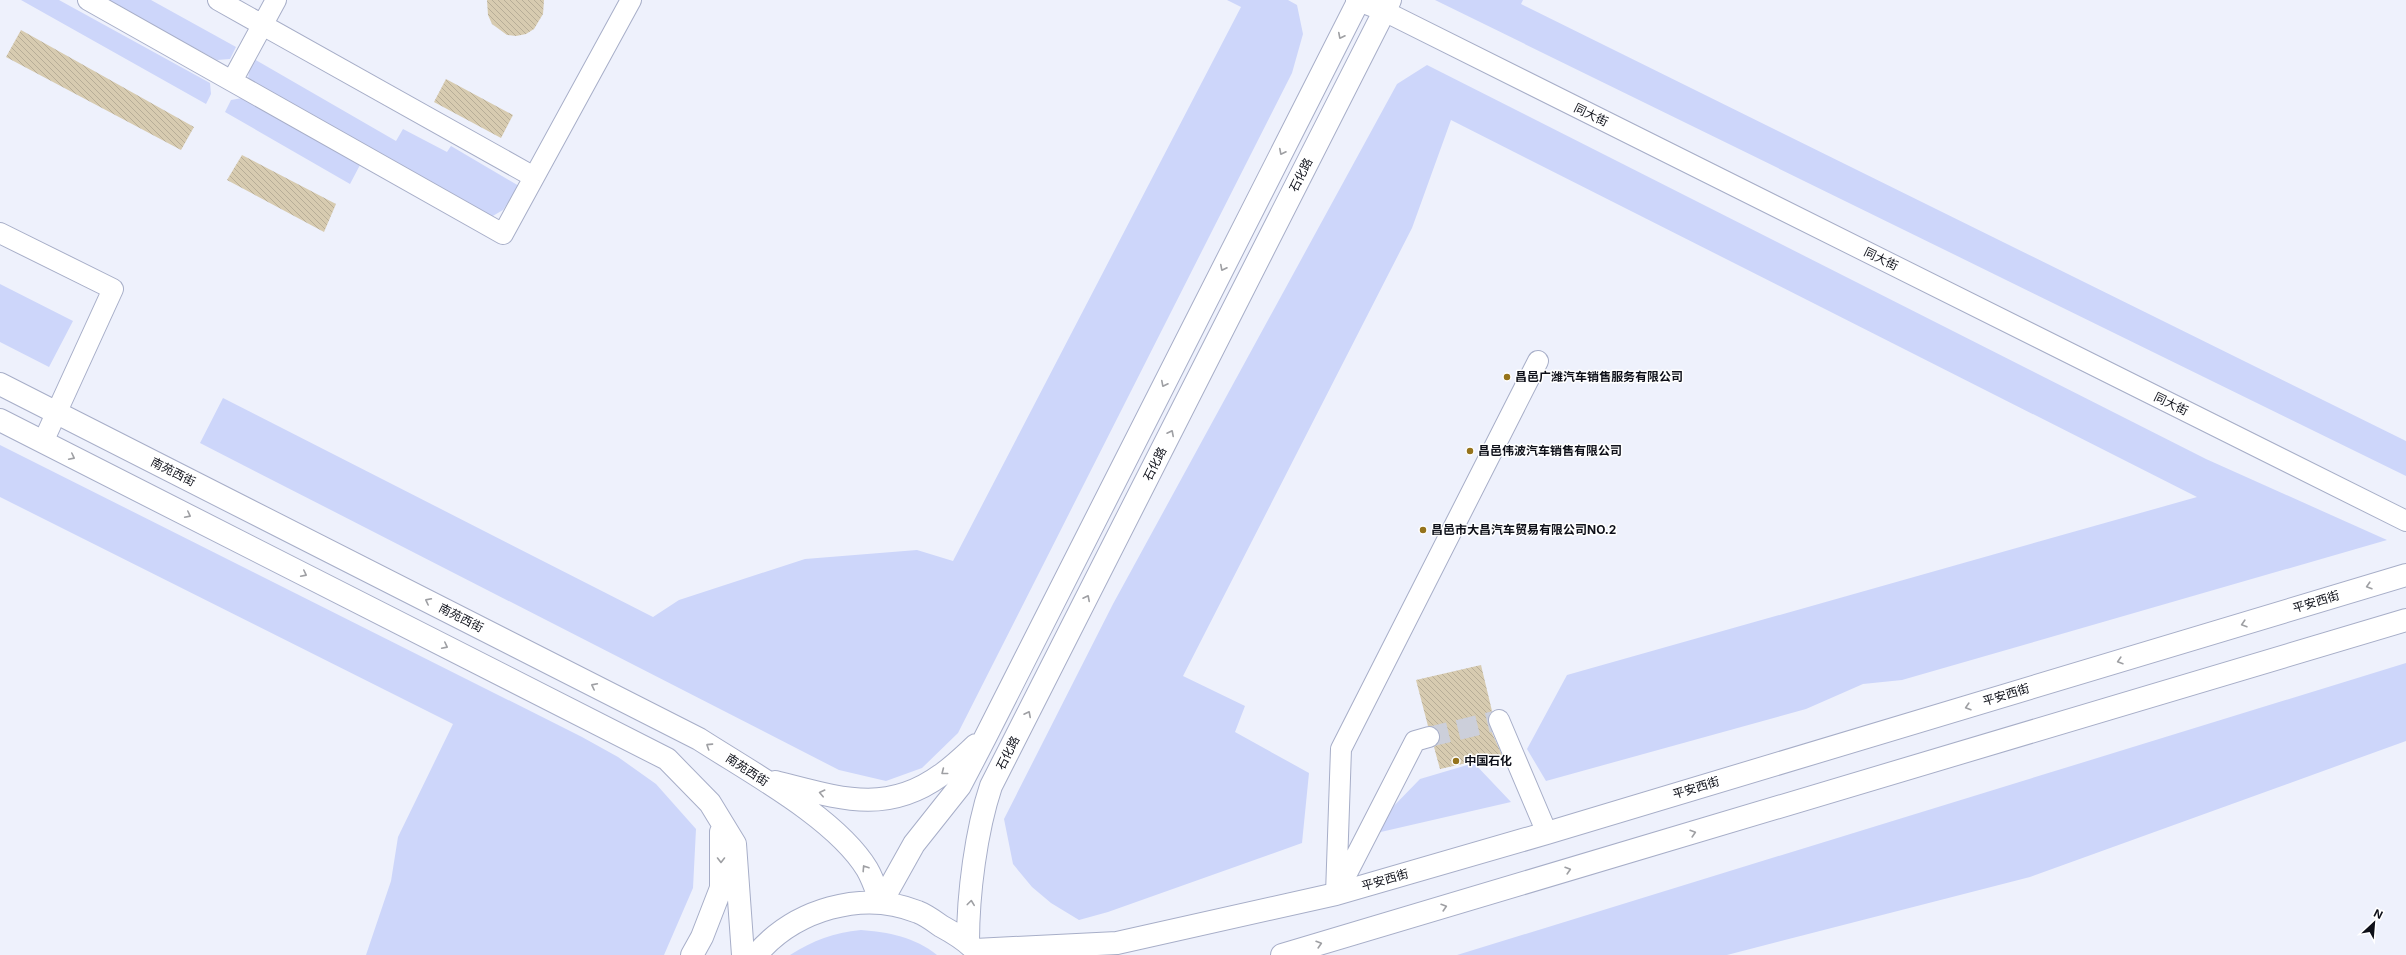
<svg xmlns="http://www.w3.org/2000/svg" width="2406" height="955" font-family="Inter,'Noto Sans SC',sans-serif">
<style>
.green{fill:#cdd6fa}
.building{fill:url(#building-back-hatch)}
.lines{fill:none;stroke-linecap:round;stroke-linejoin:round}
.minor-tunnel{stroke:#cccfda;stroke-width:20;stroke-dasharray:20 10;stroke-linecap:butt}
.minor-casing{stroke:#a7aec8;stroke-width:22}
.major-casing{stroke:#a7aec8;stroke-width:24}
.minor{stroke:#fff;stroke-width:20}
.major{stroke:#fff;stroke-width:22}
.oneway{stroke:#9e9fa3}
.poi-dot{fill:#95731b;stroke:#fff;stroke-width:1.5}
.labels{text-anchor:middle;stroke-width:3;stroke-linejoin:round;paint-order:stroke}
.street-label{font-size:12px;fill:#0d0f18;stroke:#fff}
.poi-label{font-size:12px;font-weight:bold;fill:#0d0f18;stroke:#fff;text-anchor:start}
</style>
<defs>
<pattern id="building-back-hatch" width="6" height="6" patternUnits="userSpaceOnUse"><rect width="6" height="6" fill="#d7cbb0"/><path d="M-1 5l2 2M0 0l6 6M5-1l2 2" fill="none" stroke="#b7ad97"/></pattern>
</defs>
<rect width="100%" height="100%" fill="#eef1fc"/>
<!-- green -->
<path class="green" d="M21 0H59L210 83 211 94 206 104Z
M106 0H151L236 47 230 59 217 60Z
M1227 0H1288L1297 5 1303 34 1292 73 958 733 922 768 886 781 839 770 200 443 223 398 653 617 679 600 805 559 917 550 953 561 1241 7Z
M1435 0H1523L1521 4 2406 441V476Z
M254 59 396 141 403 129 447 152 451 146 519 186 503 210 491 217 248 80 249 71Z
M1427 65 2206 459 2387 540 1902 680 1863 684 1806 709 1546 781 1527 749 1567 675 2197 497 1451 120 1412 228 1183 676 1245 706 1235 732 1309 773 1302 843 1108 912 1079 920 1051 903 1032 887 1013 864 1004 819 1113 604 1397 84Z
M242 98 360 165 350 184 225 112 231 100Z
M0 284 73 321 49 367 0 342Z
M0 445 582 737 618 757 656 784 696 829 693 888 664 955H366L391 881 398 837 453 724 0 497Z
M2406 663V741L2030 877 1727 955H1457Z
M1474 763 1511 802 1372 834 1385 815 1420 779Z
M861 930C888 932 915 937 937 955H790C814 940 833 933 861 930Z"/>
<!-- building -->
<path class="building" d="M487 0H544L543 14 534 29 526 34 516 36 507 35 492 24 488 15Z
M21 30 194 127 181 150 6 57Z
M446 79 513 115 501 138 434 102Z
M242 155 336 204 324 232 227 180Z
M1481 665 1492 711 1488 718V724L1502 755 1440 769 1434 747 1440 740V734L1437 728 1428 726 1416 680Z"/>
<g class="lines">
<!-- minor-tunnel -->
<path class="minor-tunnel" d="M1429 737 1499 720"/>
<defs>
<path id="minor" d="M88 0 503 234 631 0
M218 0 534 177
M1356 0 1384 11 2406 521
M232 81 276 0
M0 233 113 289 43 442
M1499 720 1547 833
M1339 889 1415 741 1429 737
M1336 894 1341 749 1538 361"/>
<path id="major" d="M0 384 699 739C750 772 836 818 867 869 873 879 877 892 881 903
M0 420 667 759 710 803 735 844 743 955
M775 782C836 797 885 816 941 775 954 766 965 755 976 745
M881 903 914 844 960 786 985 738 1359 0
M968 942C968 894 976 831 991 786L1390 0
M975 950 1117 943 1336 894 1547 833 2406 575
M692 955 702 937 721 888V832
M756 955C794 910 862 889 918 912 926 915 934 921 941 926 954 933 966 940 976 951
M1282 955 2406 620"/>
</defs>
<!-- minor casing -->
<use href="#minor" class="minor-casing"/>
<!-- major casing -->
<use href="#major" class="major-casing"/>
<!-- minor -->
<use href="#minor" class="minor"/>
<!-- major -->
<use href="#major" class="major"/>
</g>
<!-- one-way arrows -->
<defs><path id="oneway-chevron" d="M-2-3.5L2.5 0L-2 3.5" fill="none" stroke-width="1.6" stroke-linecap="round" stroke-linejoin="round"/></defs>
<g class="oneway">
<use href="#oneway-chevron" transform="translate(1341 36) rotate(117)"/>
<use href="#oneway-chevron" transform="translate(1282 152) rotate(117)"/>
<use href="#oneway-chevron" transform="translate(1223 268) rotate(117)"/>
<use href="#oneway-chevron" transform="translate(1164 384) rotate(117)"/>
<use href="#oneway-chevron" transform="translate(1171 433) rotate(-63)"/>
<use href="#oneway-chevron" transform="translate(72 457) rotate(27)"/>
<use href="#oneway-chevron" transform="translate(188 515) rotate(27)"/>
<use href="#oneway-chevron" transform="translate(304 574) rotate(27)"/>
<use href="#oneway-chevron" transform="translate(2369 586) rotate(163)"/>
<use href="#oneway-chevron" transform="translate(1087 598) rotate(-63)"/>
<use href="#oneway-chevron" transform="translate(428 601) rotate(-153)"/>
<use href="#oneway-chevron" transform="translate(2244 624) rotate(163)"/>
<use href="#oneway-chevron" transform="translate(445 646) rotate(27)"/>
<use href="#oneway-chevron" transform="translate(2120 661) rotate(163)"/>
<use href="#oneway-chevron" transform="translate(594 686) rotate(-153)"/>
<use href="#oneway-chevron" transform="translate(1968 707) rotate(163)"/>
<use href="#oneway-chevron" transform="translate(1028 714) rotate(-63)"/>
<use href="#oneway-chevron" transform="translate(709 746) rotate(-147)"/>
<use href="#oneway-chevron" transform="translate(944 772) rotate(142)"/>
<use href="#oneway-chevron" transform="translate(822 793) rotate(-167)"/>
<use href="#oneway-chevron" transform="translate(1693 833) rotate(-17)"/>
<use href="#oneway-chevron" transform="translate(721 860) rotate(90)"/>
<use href="#oneway-chevron" transform="translate(865 868) rotate(-123)"/>
<use href="#oneway-chevron" transform="translate(1568 870) rotate(-17)"/>
<use href="#oneway-chevron" transform="translate(971 903) rotate(-83)"/>
<use href="#oneway-chevron" transform="translate(1444 907) rotate(-17)"/>
<use href="#oneway-chevron" transform="translate(1319 944) rotate(-17)"/>
</g>
<!-- markers -->
<g class="poi-dot">
<circle cx="1507" cy="377" r="4"/>
<circle cx="1470" cy="451" r="4"/>
<circle cx="1423" cy="530" r="4"/>
<circle cx="1456" cy="761" r="4"/>
</g>
<g class="labels">
<!-- street labels -->
<g class="street-label">
<text transform="translate(1591 115) rotate(26)" y="4">同大街</text>
<text transform="translate(1301 175) rotate(-63)" y="4">石化路</text>
<text transform="translate(1881 259) rotate(26)" y="4">同大街</text>
<text transform="translate(2171 404) rotate(26)" y="4">同大街</text>
<text transform="translate(1155 464) rotate(-63)" y="4">石化路</text>
<text transform="translate(173 472) rotate(27)" y="4">南苑西街</text>
<text transform="translate(2316 602) rotate(-17)" y="4">平安西街</text>
<text transform="translate(461 618) rotate(27)" y="4">南苑西街</text>
<text transform="translate(2006 695) rotate(-17)" y="4">平安西街</text>
<text transform="translate(1008 753) rotate(-63)" y="4">石化路</text>
<text transform="translate(747 770) rotate(33)" y="4">南苑西街</text>
<text transform="translate(1696 788) rotate(-17)" y="4">平安西街</text>
<text transform="translate(1385 880) rotate(-16)" y="4">平安西街</text>
</g>
<!-- poi labels -->
<g class="poi-label">
<text x="1515" y="381">昌邑广潍汽车销售服务有限公司</text>
<text x="1478" y="455">昌邑伟波汽车销售有限公司</text>
<text x="1431" y="534">昌邑市大昌汽车贸易有限公司NO.2</text>
<text x="1464" y="765">中国石化</text>
</g>
</g>
<!-- north arrow -->
<g transform="translate(2374 923) rotate(26)" stroke="#ffffff" stroke-width="3" paint-order="stroke">
<path d="M0-3L7 15L0 10L-7 15Z" fill="#0d0f18"/>
<text y="-6" font-size="11" font-weight="bold" text-anchor="middle" fill="#0d0f18">N</text>
</g>
</svg>
